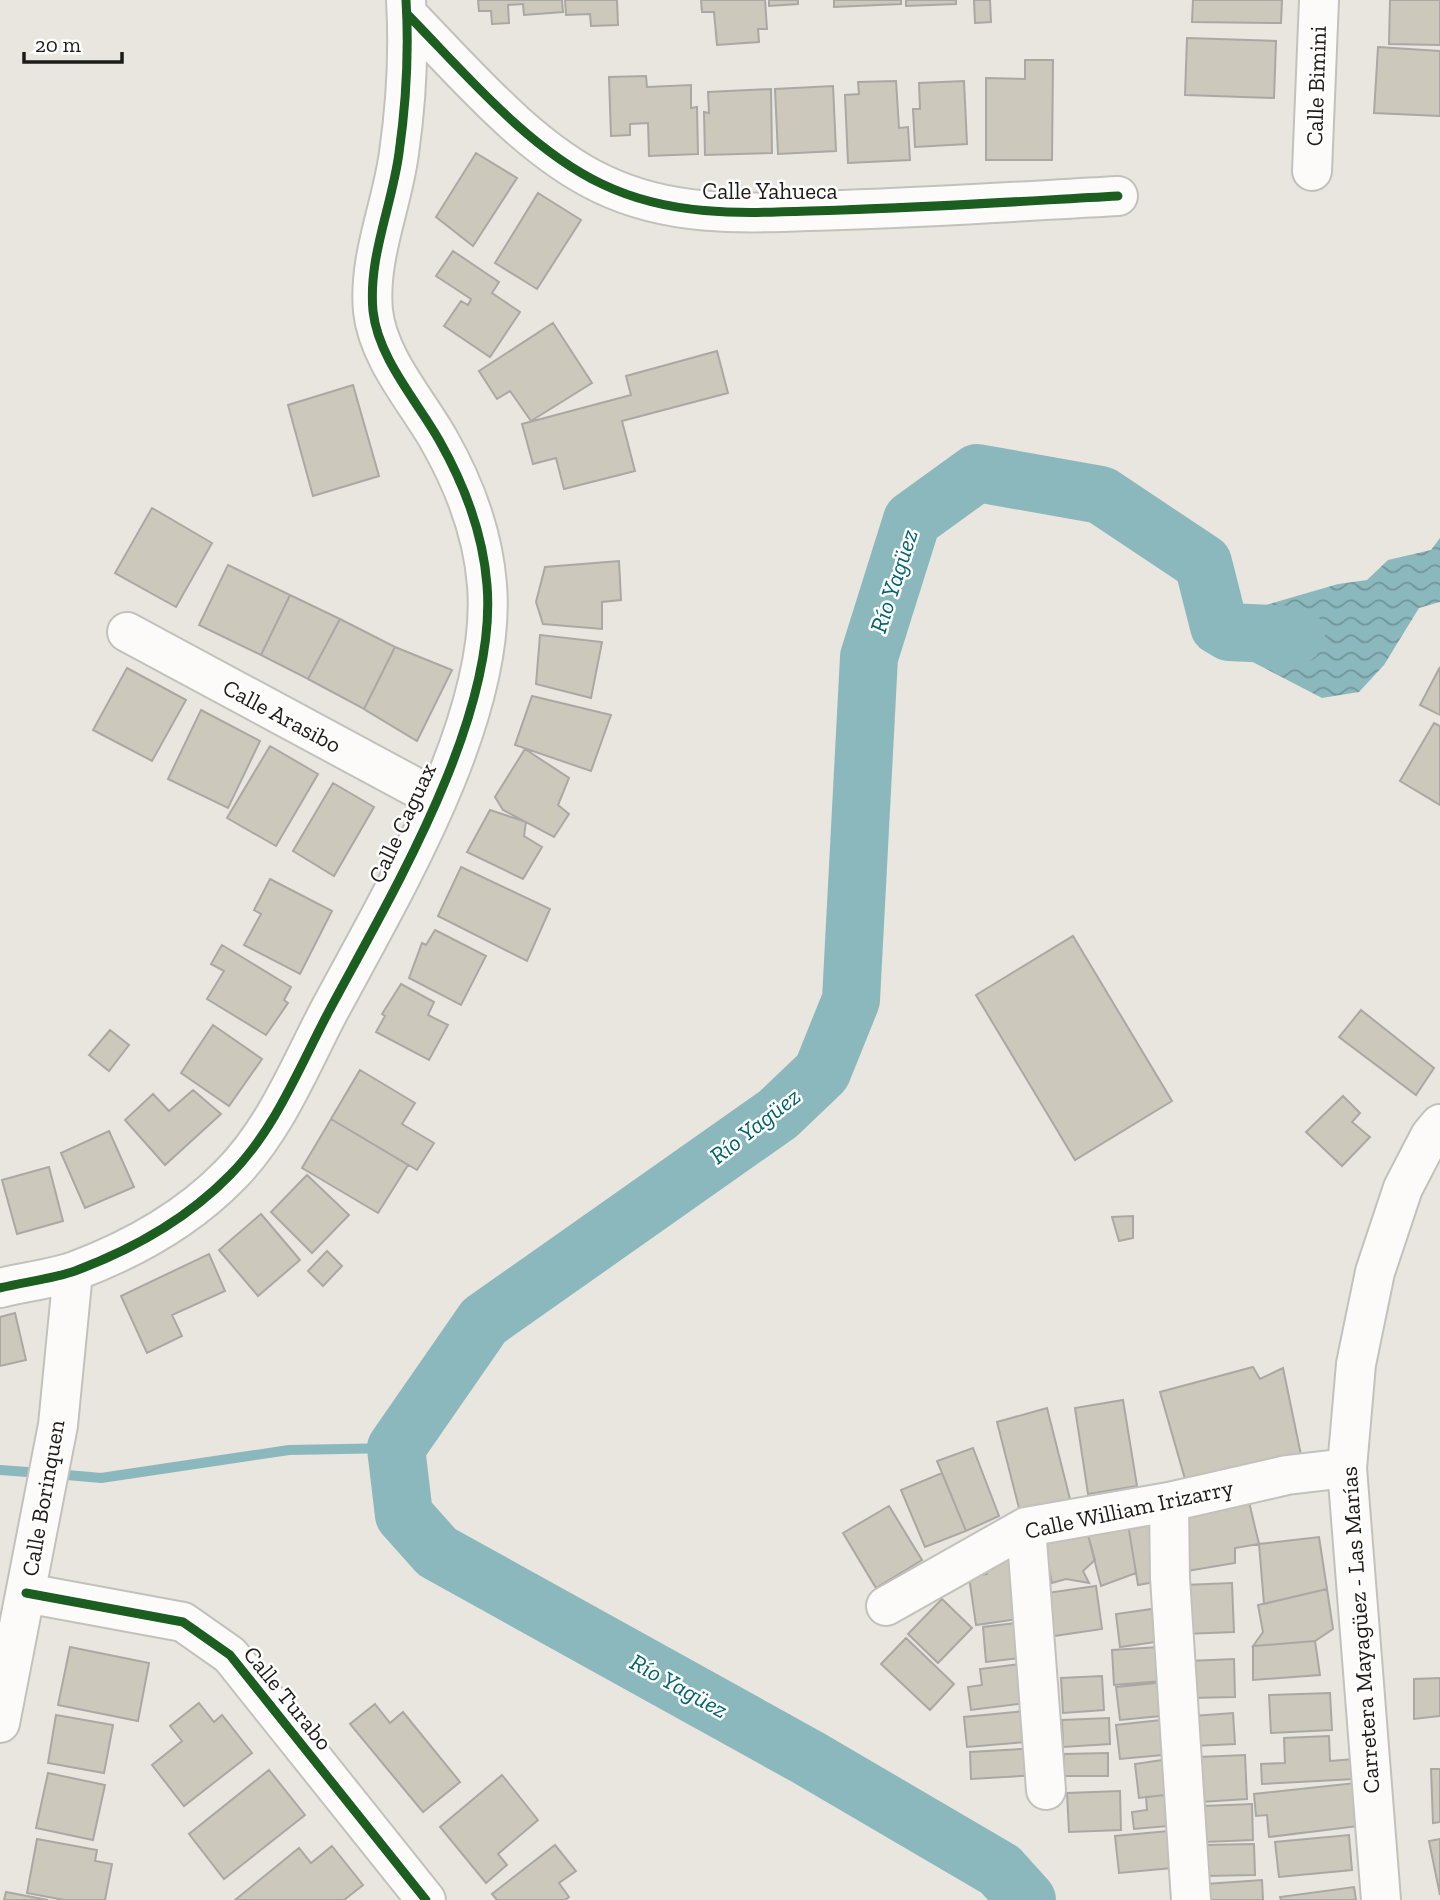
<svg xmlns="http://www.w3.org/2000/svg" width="1440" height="1900" font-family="'Zilla Slab',serif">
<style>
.water{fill:url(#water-waves)}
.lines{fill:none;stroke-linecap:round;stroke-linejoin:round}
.stream{stroke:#8bb8bd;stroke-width:10}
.river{stroke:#8bb8bd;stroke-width:58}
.building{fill:#ccc8bb;stroke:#aaa8a4;stroke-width:2}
.minor-casing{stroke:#c3c1bb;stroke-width:42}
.major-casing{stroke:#c3c1bb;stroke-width:42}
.minor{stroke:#fcfbfa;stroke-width:38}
.major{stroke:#fcfbfa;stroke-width:38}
.cycleway-casing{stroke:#fff;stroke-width:13}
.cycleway{stroke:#1b5e20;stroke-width:9}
.labels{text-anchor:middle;stroke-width:5;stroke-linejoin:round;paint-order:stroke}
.street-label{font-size:23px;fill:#1d1b17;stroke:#fff}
.water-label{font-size:24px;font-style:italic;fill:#00636d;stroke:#fff}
</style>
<defs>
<pattern id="water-waves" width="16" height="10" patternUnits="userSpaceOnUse" patternTransform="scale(1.75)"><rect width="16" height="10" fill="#8bb8bd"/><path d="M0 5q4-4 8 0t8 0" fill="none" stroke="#719599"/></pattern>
</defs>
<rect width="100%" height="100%" fill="#e8e6df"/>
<!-- water -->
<path class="water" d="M1440 538V602L1419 608 1384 665 1359 692 1322 698 1222 646 1219 626 1238 613 1338 584 1367 580 1388 560 1431 550Z"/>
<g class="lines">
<!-- stream -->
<path class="stream" d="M0 1470 41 1473
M56 1474 101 1478 289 1450 396 1448"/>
<!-- river -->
<path class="river" d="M1027 1900 1000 1870 807 1757 437 1552 404 1515 396 1448 484 1321 778 1114 822 1072 851 1000 869 657 912 520 977 473 1101 495 1203 563 1219 626 1229 632 1296 635"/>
</g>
<!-- building -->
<path class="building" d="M478 0H562L563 12 524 15 523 4 508 5 509 23 492 24 491 11H479Z
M565 0H617L618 25 591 26 590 14 566 15Z
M701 0H765L767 29H758L759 42 717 45 714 12H702Z
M769 0H798V4L769 6Z
M834 0H901V4L834 7Z
M906 0H956V4L906 6Z
M974 0H990L991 22 975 23Z
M1193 0H1282L1281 23 1192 22Z
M1390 0H1440V45L1389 44Z
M1187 38 1276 41 1274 98 1185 95Z
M1378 47 1440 51V116L1374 113Z
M1025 60H1053L1052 160H986V78L1025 79Z
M646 76 647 87 691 85V108L697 107 698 154 649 156 648 123 630 124V135L611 136 609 77Z
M896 81 899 128 908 127 910 160 848 163 845 95 859 94 858 82Z
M964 81 967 144 915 147 913 109H920L919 83Z
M833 86 836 151 778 154 775 89Z
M771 89 772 153 705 155 704 112 709 113 708 92Z
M476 153 517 178 473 246 436 217Z
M538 193 581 220 537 289 495 263Z
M453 251 499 282 492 293 520 312 490 357 444 326 461 301 468 305 471 299 436 276Z
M553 323 592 383 531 421 510 391 497 399 479 371Z
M717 351 728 393 622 421 635 471 564 489 556 458 533 464 522 424 631 395 626 376Z
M353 385 379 476 313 496 288 405Z
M152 508 212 543 176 607 115 573Z
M619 561 621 600 602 602V629L543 624 536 602 545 567Z
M228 565 290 595 261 655 199 625Z
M290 595 340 619 308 679 261 655Z
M340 619 395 647 364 709 308 679Z
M540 635 602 642 591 698 536 684Z
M395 647 452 670 417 741 364 709Z
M1440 667V715L1420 705Z
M127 668 186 700 152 761 93 730Z
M532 696 611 715 591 771 515 745Z
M201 710 260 741 228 808 168 779Z
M1434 723 1440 726V805L1400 781Z
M270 746 318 774 276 846 227 818Z
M525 749 569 778 558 805 569 814 554 837 503 810 495 797Z
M333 783 374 807 334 876 293 851Z
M490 810 526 822 524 836 542 847 523 879 467 852Z
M461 867 550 909 527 961 438 916Z
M270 879 332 911 300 974 244 945 261 914 254 910Z
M435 930 486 956 461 1005 409 978 422 943 426 945Z
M1073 936 1172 1101 1075 1160 976 995Z
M222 945 291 987 284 1000 288 1003 266 1035 207 999 224 971 211 964Z
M401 984 434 1002 428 1015 448 1025 429 1060 376 1032 385 1016 382 1014Z
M1361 1010 1434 1068 1416 1095 1339 1037Z
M213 1025 262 1059 229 1106 181 1073Z
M110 1030 129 1045 109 1071 89 1055Z
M360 1070 415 1103 402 1124 434 1143 417 1170 331 1119Z
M193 1090 221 1114 165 1165 125 1120 153 1094 169 1111Z
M1343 1096 1360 1113 1352 1122 1370 1137 1342 1166 1306 1132Z
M331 1119 408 1165 378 1213 302 1168Z
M109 1131 134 1187 85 1208 61 1153Z
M49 1167 63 1221 17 1234 2 1180Z
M307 1175 349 1215 312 1253 271 1212Z
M261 1214 300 1260 258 1296 219 1250Z
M1133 1216V1238L1119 1241 1112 1217Z
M327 1251 342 1266 323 1286 308 1271Z
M209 1254 225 1291 172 1315 182 1336 147 1353 121 1296Z
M15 1313 26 1360 0 1366V1317Z
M1253 1367 1260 1379 1283 1368 1301 1455 1185 1479 1160 1392Z
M1123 1400 1137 1486 1088 1494 1075 1408Z
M1047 1408 1070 1499 1020 1512 997 1422Z
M973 1448 999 1516 966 1531 937 1461Z
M942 1473 966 1531 925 1547 901 1490Z
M1249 1502 1259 1544 1235 1548V1563L1181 1572V1520Z
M889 1506 922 1560 876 1588 843 1533Z
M1156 1520 1155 1582 1138 1585 1128 1524Z
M1128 1524 1136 1573 1101 1586 1088 1535Z
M1088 1535 1095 1560 1083 1571 1089 1583 1066 1579 1052 1583 1044 1544Z
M1319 1537 1327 1589 1264 1604 1259 1544Z
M1022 1554 1031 1617 976 1625 969 1577 987 1574 985 1560Z
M1232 1583 1234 1632 1185 1634 1184 1585Z
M1096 1586 1102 1629 1054 1636 1047 1593Z
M1327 1589 1333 1629 1315 1641 1253 1646 1263 1632 1258 1605Z
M942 1599 972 1628 938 1663 908 1634Z
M1152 1609 1156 1642 1120 1647 1116 1614Z
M1025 1622 1029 1657 986 1662 983 1627Z
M906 1638 954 1684 930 1710 881 1664Z
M1315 1641 1320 1675 1253 1680V1646Z
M70 1647 149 1663 138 1721 58 1705Z
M1159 1647 1162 1681 1114 1685 1112 1650Z
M1234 1659 1235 1697 1190 1698 1189 1661Z
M1029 1663 1033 1702 971 1710 968 1687 982 1685 980 1669Z
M1102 1676 1104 1710 1063 1713 1061 1678Z
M1440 1678V1716L1414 1719V1679Z
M1168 1682 1171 1715 1120 1720 1116 1687Z
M1330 1693 1332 1730 1271 1733 1269 1695Z
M199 1703 214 1722 222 1715 252 1753 184 1806 152 1765 182 1741 170 1726Z
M375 1704 390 1723 403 1712 460 1782 423 1812 350 1724Z
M1035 1710 1038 1741 967 1747 964 1717Z
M1233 1713 1235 1744 1194 1746 1193 1716Z
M56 1715 113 1725 104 1773 48 1763Z
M1109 1718 1110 1744 1063 1747 1062 1720Z
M1170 1719 1173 1754 1120 1759 1116 1725Z
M1329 1736 1330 1761 1354 1759 1355 1779 1262 1784 1261 1764 1285 1763 1284 1738Z
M1037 1748 1039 1775 971 1779 970 1752Z
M1108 1753V1776H1064V1754Z
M1245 1755 1247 1799 1201 1802 1199 1757Z
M1169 1759 1173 1794 1139 1798 1135 1764Z
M1431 1769H1440V1822L1433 1823Z
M269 1770 305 1815 224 1879 189 1834Z
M48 1773 105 1785 93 1840 36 1828Z
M502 1775 538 1820 498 1854 507 1865 486 1883 440 1827Z
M1355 1783 1359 1826 1269 1837 1267 1815 1256 1816 1254 1794Z
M1120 1791 1121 1830 1069 1832 1067 1793Z
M1176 1794 1179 1825 1134 1829 1132 1812 1147 1810 1146 1797Z
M1252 1804 1253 1840 1204 1842 1203 1806Z
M1179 1830 1183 1867 1119 1873 1115 1836Z
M1349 1835 1352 1870 1279 1877 1275 1842Z
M37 1839 97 1850 95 1861 112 1864 105 1900H64L27 1893Z
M1440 1839V1895L1429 1841Z
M1254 1844 1255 1875 1205 1876 1204 1845Z
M555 1845 576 1871 559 1883 569 1897 565 1900H497L492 1894Z
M332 1846 363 1885 344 1900H235L299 1848 311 1863Z
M1262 1880 1263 1900H1207L1206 1884Z
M1354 1887 1356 1900H1281L1280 1897Z
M6 1892 48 1900H4Z"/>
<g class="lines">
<defs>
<path id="minor" d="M407 14C464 72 528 149 602 184 679 221 760 212 842 210 934 207 1026 201 1118 196
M1312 171 1319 0
M127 632 437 799
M0 1288C24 1282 52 1279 75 1271 131 1250 188 1218 230 1175 275 1130 300 1066 329 1011 391 895 498 718 487 585 483 534 464 484 439 440 417 401 378 358 373 311 368 257 392 206 399 153 406 104 409 50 406 0
M1169 1502 1170 1578 1191 1900
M1026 1527 1046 1790
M26 1593 183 1622 230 1655 426 1900
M886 1606 1026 1527 1169 1502 1287 1475 1347 1468
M0 1723 58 1425 73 1272"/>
<path id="major" d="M1381 1900 1347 1468 1356 1364 1375 1272 1403 1188 1430 1136 1440 1124"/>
</defs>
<!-- minor casing -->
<use href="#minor" class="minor-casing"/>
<!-- major casing -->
<use href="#major" class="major-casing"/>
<!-- minor -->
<use href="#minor" class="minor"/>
<!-- major -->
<use href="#major" class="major"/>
<defs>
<path id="cycleway" d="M407 14C464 72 528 149 602 184 679 221 760 212 842 210 934 207 1026 201 1118 196
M0 1288C24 1282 52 1279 75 1271 131 1250 188 1218 230 1175 275 1130 300 1066 329 1011 391 895 498 718 487 585 483 534 464 484 439 440 417 401 378 358 373 311 368 257 392 206 399 153 406 104 409 50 406 0
M26 1593 183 1622 230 1655 426 1900"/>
</defs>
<!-- cycleway casing -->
<use href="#cycleway" class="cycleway-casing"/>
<!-- cycleway -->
<use href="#cycleway" class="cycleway"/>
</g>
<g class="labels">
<!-- street labels -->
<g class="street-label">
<text transform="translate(1316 86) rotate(-88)" y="8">Calle Bimini</text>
<text x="770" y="199">Calle Yahueca</text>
<text transform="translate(282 716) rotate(28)" y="8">Calle Arasibo</text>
<text transform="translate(402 823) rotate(-65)" y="8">Calle Caguax</text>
<text transform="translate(43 1498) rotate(-80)" y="8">Calle Borinquen</text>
<text transform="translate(1129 1509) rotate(-12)" y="8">Calle William Irizarry</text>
<text transform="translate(1360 1630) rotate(-94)" y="8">Carretera Mayagüez - Las Marías</text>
<text transform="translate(288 1698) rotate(51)" y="8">Calle Turabo</text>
</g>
<!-- water labels -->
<g class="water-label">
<text transform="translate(894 581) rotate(-72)" y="8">Río Yagüez</text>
<text transform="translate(755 1126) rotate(-38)" y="8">Río Yagüez</text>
<text transform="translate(679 1686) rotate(29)" y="8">Río Yagüez</text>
</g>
</g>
<!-- scale -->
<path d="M24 52v10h98v-10" fill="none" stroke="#1d1b17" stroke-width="3.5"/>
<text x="35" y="52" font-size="21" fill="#1d1b17" stroke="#ffffff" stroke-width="5" paint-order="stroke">20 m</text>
</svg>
